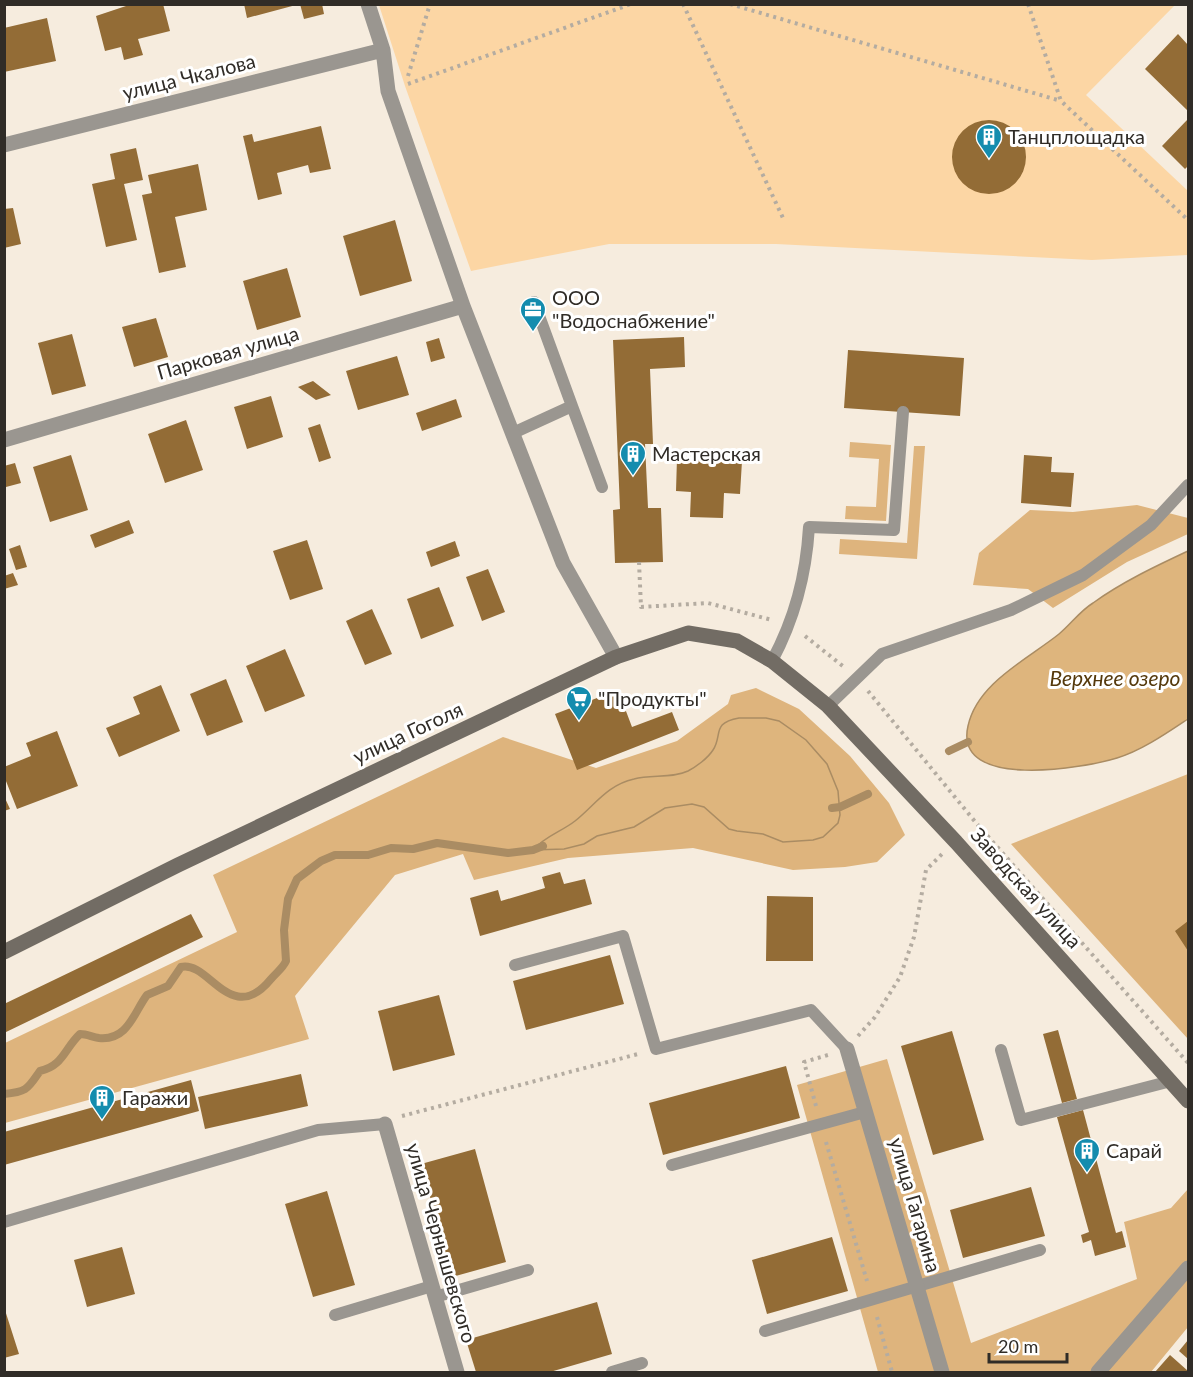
<svg xmlns="http://www.w3.org/2000/svg" width="1193" height="1377" font-family="Lato,sans-serif">
<style>
.green{fill:#fcd6a4}
.forest{fill:#deb47d}
.water{fill:#deb57d;stroke:#aa8c63;stroke-width:1.5}
.lines{fill:none;stroke-linecap:round;stroke-linejoin:round}
.stream{stroke:#aa8c63;stroke-width:8}
.building{fill:#936c36}
.path{stroke:#b4aca1;stroke-width:4;stroke-dasharray:3 4.5;stroke-linecap:butt}
.service{stroke:#9a9690;stroke-width:12}
.minor{stroke:#9a9690;stroke-width:15}
.tertiary{stroke:#9a9690;stroke-width:15}
.secondary{stroke:#726c64;stroke-width:15}
.labels{text-anchor:middle;stroke-width:6;stroke-linejoin:round;paint-order:stroke}
.street-label{font-size:20px;fill:#302c27;stroke:#fff}
.poi-label{font-size:20px;fill:#302c27;stroke:#fff;text-anchor:start}
.water-label{font-size:21px;font-style:italic;fill:#55390c;stroke:#fff}
</style>
<rect width="100%" height="100%" fill="#f6ecde"/>
<!-- green -->
<path class="green" d="M379 5H1175L1086 95 1188 191V255L1092 260 776 244H609L471 271 405 86Z"/>
<!-- forest -->
<path class="forest" d="M850 442 891 445 886 521 845 519 846 506 876 507 879 459 849 457Z
M914 446H925L917 559 839 554 840 539 907 543Z
M1137 505 1188 518V534L1127 562 1053 608 1028 589 973 585 979 553 1030 510 1073 512Z
M756 688 799 709 850 756 889 803 905 835 877 862 845 867 793 870 693 848 568 858 474 880 463 854 395 875 295 996 309 1039 5 1123V1043L237 932 213 875 503 737 596 768 677 741 728 704 731 695Z
M1188 774V1039L1011 844Z
M887 1059 971 1343 1137 1279 1124 1222 1171 1208 1188 1189V1327L1151 1372H878L797 1085Z"/>
<!-- water -->
<path class="water" d="M1188 551V719C1167 733 1141 751 1117 758 1085 768 953 791 968 726 977 683 1028 659 1059 634 1071 624 1080 611 1093 603 1122 582 1156 566 1188 551Z
M739 718H766L779 721 806 740 827 764 838 791 840 815 838 823 823 837 813 840 783 842 763 834 737 831 729 829 704 807 692 804 665 808 634 827 597 836 584 844 564 849 533 850C545 836 561 832 575 821 595 805 607 785 634 779 651 774 671 779 688 771 696 767 708 758 713 750 723 735 711 723 739 718Z"/>
<g class="lines">
<!-- stream -->
<path class="stream" d="M949 751 968 742
M832 808 840 807 868 794
M4 1094C28 1092 28 1088 40 1071 63 1066 64 1049 80 1034 87 1034 92 1037 99 1038 128 1041 134 1012 147 995L168 986 181 967C209 960 231 1028 271 979 276 973 283 968 286 961L284 930 288 899 297 879 321 861 335 855H368L391 848 413 849 437 843 508 853 533 850 543 846"/>
</g>
<!-- building -->
<path class="building" d="M132 4H163L170 31 138 39 143 55 124 60 121 47 105 51 96 16Z
M244 4H295L296 5 247 18Z
M300 4H322L324 14 304 19Z
M47 18 56 61 4 72V28Z
M1178 34 1188 45V111L1145 69Z
M1188 119V166L1185 169 1162 146Z
M952 157a37 37 0 1 1 74 0a37 37 0 1 1-74 0Z
M321 126 331 169 310 173 308 165 277 173 282 194 258 200 243 136 252 134 254 142Z
M136 148 143 180 124 184 137 240 106 247 92 184 115 179 110 154Z
M198 164 207 210 175 217 186 267 159 273 142 195 152 193 148 175Z
M13 208 21 244 4 248V209Z
M395 220 412 281 360 296 343 236Z
M287 268 301 317 257 330 243 281Z
M156 318 168 357 134 367 122 327Z
M72 334 86 386 52 395 38 343Z
M684 337 685 367 650 369 653 444H645L648 508H661L663 562 615 563 613 510 620 509 613 340Z
M439 338 445 358 431 362 426 342Z
M848 350 964 358 960 416 844 408Z
M397 356 409 395 358 410 346 371Z
M313 381 331 395 316 400 298 387Z
M271 396 283 437 247 449 234 407Z
M456 399 462 417 422 431 416 413Z
M186 420 203 470 165 483 148 434Z
M320 424 331 458 319 462 308 428Z
M71 455 88 510 50 522 33 467Z
M1024 455 1052 457 1051 472 1074 473 1071 507 1021 503Z
M677 458 742 461 740 494 724 493 723 518 690 517 691 492 676 491Z
M15 463 21 483 6 487 4 466Z
M129 520 134 533 95 548 90 535Z
M307 540 323 589 290 600 273 551Z
M455 541 460 556 431 567 426 552Z
M20 545 27 567 16 570 9 549Z
M488 569 505 612 482 621 466 577Z
M13 573 18 585 4 589V576Z
M439 587 454 626 421 639 407 599Z
M372 609 392 654 365 665 346 621Z
M285 649 305 696 265 712 246 666Z
M226 679 243 722 207 736 190 694Z
M161 685 180 731 119 757 106 728 140 714 133 697Z
M618 690 632 727 672 712 679 730 577 770 555 714Z
M57 731 78 786 17 809 4 776V767L31 756 26 743Z
M4 796 10 809 4 811Z
M560 872 564 884 585 879 592 904 480 936 470 898 498 890 501 901 545 888 542 877Z
M767 896 813 897V961H766Z
M191 914 203 937 4 1033V1004Z
M1188 921V951L1175 931Z
M610 955 624 1004 526 1030 513 981Z
M439 995 455 1055 393 1071 378 1011Z
M1058 1030 1077 1099 1062 1103 1043 1034Z
M952 1031 984 1140 933 1155 901 1046Z
M786 1066 800 1118 663 1155 649 1103Z
M301 1074 308 1106 205 1129 198 1097Z
M191 1080 199 1111 4 1165V1132Z
M1083 1110 1116 1233 1122 1231 1126 1247 1095 1256 1091 1240 1083 1243 1081 1235 1089 1232 1057 1117Z
M475 1149 506 1262 452 1277 421 1164Z
M1031 1187 1045 1236 963 1258 950 1210Z
M327 1191 355 1285 313 1297 285 1204Z
M832 1237 848 1291 767 1314 752 1260Z
M122 1247 135 1294 87 1307 74 1260Z
M597 1302 612 1354 550 1372H476L466 1340Z
M4 1307 19 1354 4 1358Z
M1188 1340V1359L1179 1351Z
M1170 1355 1188 1371V1372H1155Z"/>
<g class="lines">
<!-- path -->
<path class="path" d="M683 4 783 218
M730 4 1061 101
M1028 4 1061 101 1188 220
M408 76 430 4
M408 84 631 4
M639 562 641 607 708 603 772 620
M805 636 844 667
M868 691 977 824 1188 1063
M858 1036 875 1017 900 977 914 937 926 870 942 854
M816 1106 804 1062 828 1055
M402 1116 638 1054
M826 1142 867 1281
M877 1317 892 1372"/>
<!-- service -->
<path class="service" d="M572 406 602 487
M513 433 572 406 534 302
M772 661C795 618 806 576 809 527L894 530 903 412
M828 706 882 654 1011 610 1083 575 1151 525 1188 485
M515 965 623 936 656 1049 811 1010 847 1049
M1001 1050 1021 1120 1171 1081
M672 1165 865 1112
M4 1222 318 1130 385 1124
M435 1297 528 1270
M335 1315 432 1286
M765 1331 1040 1250
M612 1372 642 1363"/>
<!-- minor -->
<path class="minor" d="M368 4 383 50 388 91 463 306 563 563 616 657
M4 145 383 50
M4 440 463 306
M385 1124 457 1372"/>
<!-- tertiary -->
<path class="tertiary" d="M847 1049 942 1372
M1098 1372 1188 1268"/>
<!-- secondary -->
<path class="secondary" d="M4 952 178 865 616 657 688 633 737 641 772 661 828 706 956 842 1188 1101"/>
</g>
<!-- icons -->
<defs>
<symbol id="building-pin" viewBox="-11 -11 22 30"><path d="M0 17L-7.5 6A9.5 9.5 0 1 1 7.5 6Z" fill="#148cae" stroke="#fff"/><path d="M-4-6H4V6H1V3H-1V6H-4ZM-2.5-4.3h1.7v1.8h-1.7ZM.8-4.3h1.7v1.8H.8ZM-2.5-1h1.7V.8h-1.7ZM.8-1h1.7V.8H.8Z" fill="#fff"/></symbol>
<symbol id="office-pin" viewBox="-11 -11 22 30"><path d="M0 17L-7.5 6A9.5 9.5 0 1 1 7.5 6Z" fill="#148cae" stroke="#fff"/><path d="M-6-3h4V-5.5h4V-3h4V5H-6ZM-1-4.5V-3h2v-1.5ZM-6 0V1H6V0Z" fill="#fff"/></symbol>
<symbol id="supermarket-pin" viewBox="-11 -11 22 30"><path d="M0 17L-7.5 6A9.5 9.5 0 1 1 7.5 6Z" fill="#148cae" stroke="#fff"/><path d="M-6-5.5h2.5l.6 2H6L4.5 2H-2.5L-4.4-4H-6ZM-1.5 3.2a1.3 1.3 0 1 0 .1 0ZM3 3.2a1.3 1.3 0 1 0 .1 0Z" fill="#fff"/></symbol>
</defs>
<g fill-rule="evenodd">
<use href="#building-pin" x="974" y="122" width="30" height="40"/>
<use href="#office-pin" x="518" y="295" width="30" height="40"/>
<use href="#building-pin" x="618" y="439" width="30" height="40"/>
<use href="#supermarket-pin" x="564" y="684" width="30" height="40"/>
<use href="#building-pin" x="87" y="1083" width="30" height="40"/>
<use href="#building-pin" x="1072" y="1136" width="30" height="40"/>
</g>
<g class="labels">
<!-- street labels -->
<g class="street-label">
<text transform="translate(189 77) rotate(-14)" y="7">улица Чкалова</text>
<text transform="translate(228 353) rotate(-16)" y="7">Парковая улица</text>
<text transform="translate(408 733) rotate(-25)" y="7">улица Гоголя</text>
<text transform="translate(1026 888) rotate(48)" y="7">Заводская улица</text>
<text transform="translate(915 1205) rotate(74)" y="7">улица Гагарина</text>
<text transform="translate(441 1243) rotate(74)" y="7">улица Чернышевского</text>
</g>
<!-- poi labels -->
<g class="poi-label">
<text x="1008" y="144">Танцплощадка</text>
<text x="552" y="305">ООО<tspan x="552" dy="23">"Водоснабжение"</tspan></text>
<text x="652" y="461">Мастерская</text>
<text x="598" y="706">"Продукты"</text>
<text x="122" y="1105">Гаражи</text>
<text x="1106" y="1158">Сарай</text>
</g>
<!-- water labels -->
<g class="water-label">
<text x="1115" y="686">Верхнее озеро</text>
</g>
</g>
<!-- border -->
<rect width="1193" height="1377" fill="none" stroke="#302c27" stroke-width="12"/>
<!-- scale -->
<path d="M989 1353v9h78v-9" fill="none" stroke="#302c27" stroke-width="3"/>
<text x="998" y="1353" font-size="18" fill="#302c27" stroke="#ffffff" stroke-width="4.5" paint-order="stroke">20 m</text>
</svg>
